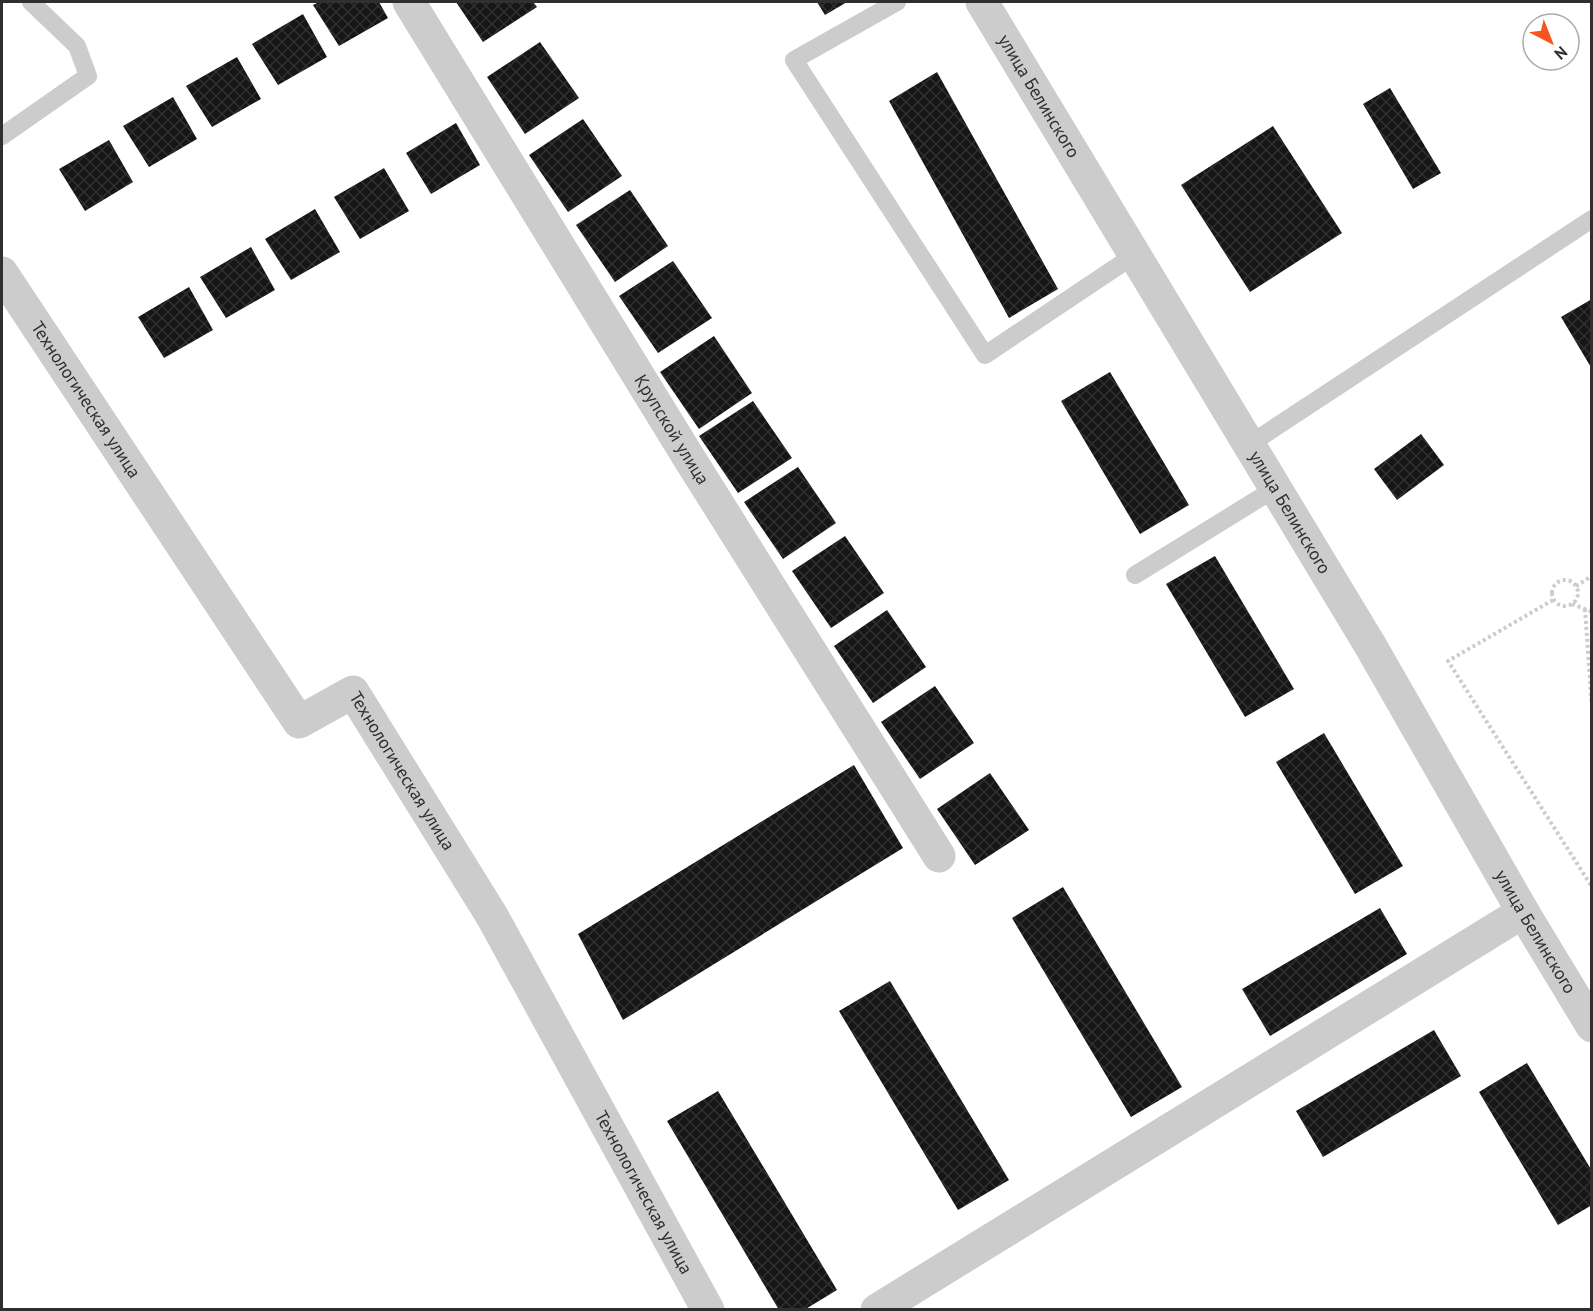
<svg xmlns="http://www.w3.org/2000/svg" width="1593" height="1311" font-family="'PT Sans',sans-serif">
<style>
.building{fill:url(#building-cross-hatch)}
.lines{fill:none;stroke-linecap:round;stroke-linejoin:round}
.path{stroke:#ccc;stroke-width:4;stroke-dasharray:3 3;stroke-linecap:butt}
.service{stroke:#ccc;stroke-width:18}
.minor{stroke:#ccc;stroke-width:33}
.labels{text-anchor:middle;stroke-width:6;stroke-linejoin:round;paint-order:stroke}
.street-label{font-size:18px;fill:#2f2f2f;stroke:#fff}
</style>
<defs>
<pattern id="building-cross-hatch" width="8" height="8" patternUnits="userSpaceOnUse" patternTransform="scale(1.5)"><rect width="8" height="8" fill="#161616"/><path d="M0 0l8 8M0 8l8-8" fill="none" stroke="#303030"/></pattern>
</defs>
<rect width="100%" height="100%" fill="#fff"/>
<!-- building -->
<path class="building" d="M319 2H379L388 18 339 46 313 5Z
M456 2H533L537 7 483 42Z
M817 2H847L825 15Z
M303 14 327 57 278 85 252 44Z
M540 42 579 98 525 134 487 77Z
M237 57 261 99 212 127 186 86Z
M937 72 1058 289 1009 318 889 101Z
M1390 88 1441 173 1413 189 1363 104Z
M173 97 197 139 149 167 123 126Z
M583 119 622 176 568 212 529 155Z
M456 123 480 165 431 194 406 153Z
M1273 126 1342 233 1250 292 1181 185Z
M109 140 133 182 85 211 59 169Z
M384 168 409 211 360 239 334 197Z
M630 190 668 246 615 282 576 225Z
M315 209 340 252 291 280 265 239Z
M251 247 275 290 226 318 200 277Z
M673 261 712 318 658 353 619 296Z
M189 287 213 330 164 358 138 317Z
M1592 299V369L1561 317Z
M714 336 752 393 699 429 660 372Z
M1110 372 1189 505 1140 534 1061 401Z
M753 401 792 458 738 493 699 436Z
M1421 434 1444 465 1397 500 1374 469Z
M798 467 836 523 783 559 744 502Z
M845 536 884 593 831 628 792 571Z
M1215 556 1294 689 1245 717 1166 584Z
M887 610 926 667 873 703 834 646Z
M935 686 974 743 920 779 881 722Z
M1324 733 1403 866 1355 894 1276 762Z
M854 765 903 848 623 1020 578 934Z
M990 773 1029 830 975 865 937 809Z
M1063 887 1182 1087 1131 1117 1012 918Z
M1380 908 1407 954 1270 1036 1242 989Z
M890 981 1009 1180 958 1210 839 1011Z
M1434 1030 1461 1076 1323 1157 1296 1111Z
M1527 1063 1592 1171V1205L1558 1225 1479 1092Z
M718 1091 837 1290 804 1310H779L667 1121Z"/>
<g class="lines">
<!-- path -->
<path class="path" d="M1552 593a13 13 0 1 1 26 0a13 13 0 1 1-26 0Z
M1576 586 1592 576
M1553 600 1448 661 1592 887
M1572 604 1592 612
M1585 609 1592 708"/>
<!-- service -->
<path class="service" d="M897 2 794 60 985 355 1136 254
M2 136 88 76 77 46 31 2
M1250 444 1592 219
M1135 575 1276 488"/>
<!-- minor -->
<g class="minor">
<path id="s1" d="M409 2 689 458 939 856"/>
<path id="s2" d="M982 2 1370 645 1523 912 1592 1026"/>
<path id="s3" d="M2 273 299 722 353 692 492 916 708 1310"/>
<path d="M877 1310 1523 912"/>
</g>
</g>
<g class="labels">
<!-- street labels -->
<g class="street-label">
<text dy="6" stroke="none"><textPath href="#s2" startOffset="110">улица Белинского</textPath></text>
<text dy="6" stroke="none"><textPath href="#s3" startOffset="152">Технологическая улица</textPath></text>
<text dy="6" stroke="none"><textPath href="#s1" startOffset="502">Крупской улица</textPath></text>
<text dy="6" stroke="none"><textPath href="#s2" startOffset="596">улица Белинского</textPath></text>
<text dy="6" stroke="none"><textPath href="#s3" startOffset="693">Технологическая улица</textPath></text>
<text dy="6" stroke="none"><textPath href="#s2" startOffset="1082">улица Белинского</textPath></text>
<text dy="6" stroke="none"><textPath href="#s3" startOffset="1179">Технологическая улица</textPath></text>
</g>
</g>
<!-- border -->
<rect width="1593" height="1311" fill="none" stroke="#2f2f2f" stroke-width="6"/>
<!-- north arrow -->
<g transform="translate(1551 42) rotate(138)"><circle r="28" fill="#ffffff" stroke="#acacac" stroke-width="1.5"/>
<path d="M0-4.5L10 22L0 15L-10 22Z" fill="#f75421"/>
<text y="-9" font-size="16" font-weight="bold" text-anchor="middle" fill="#2f2f2f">N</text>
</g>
</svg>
